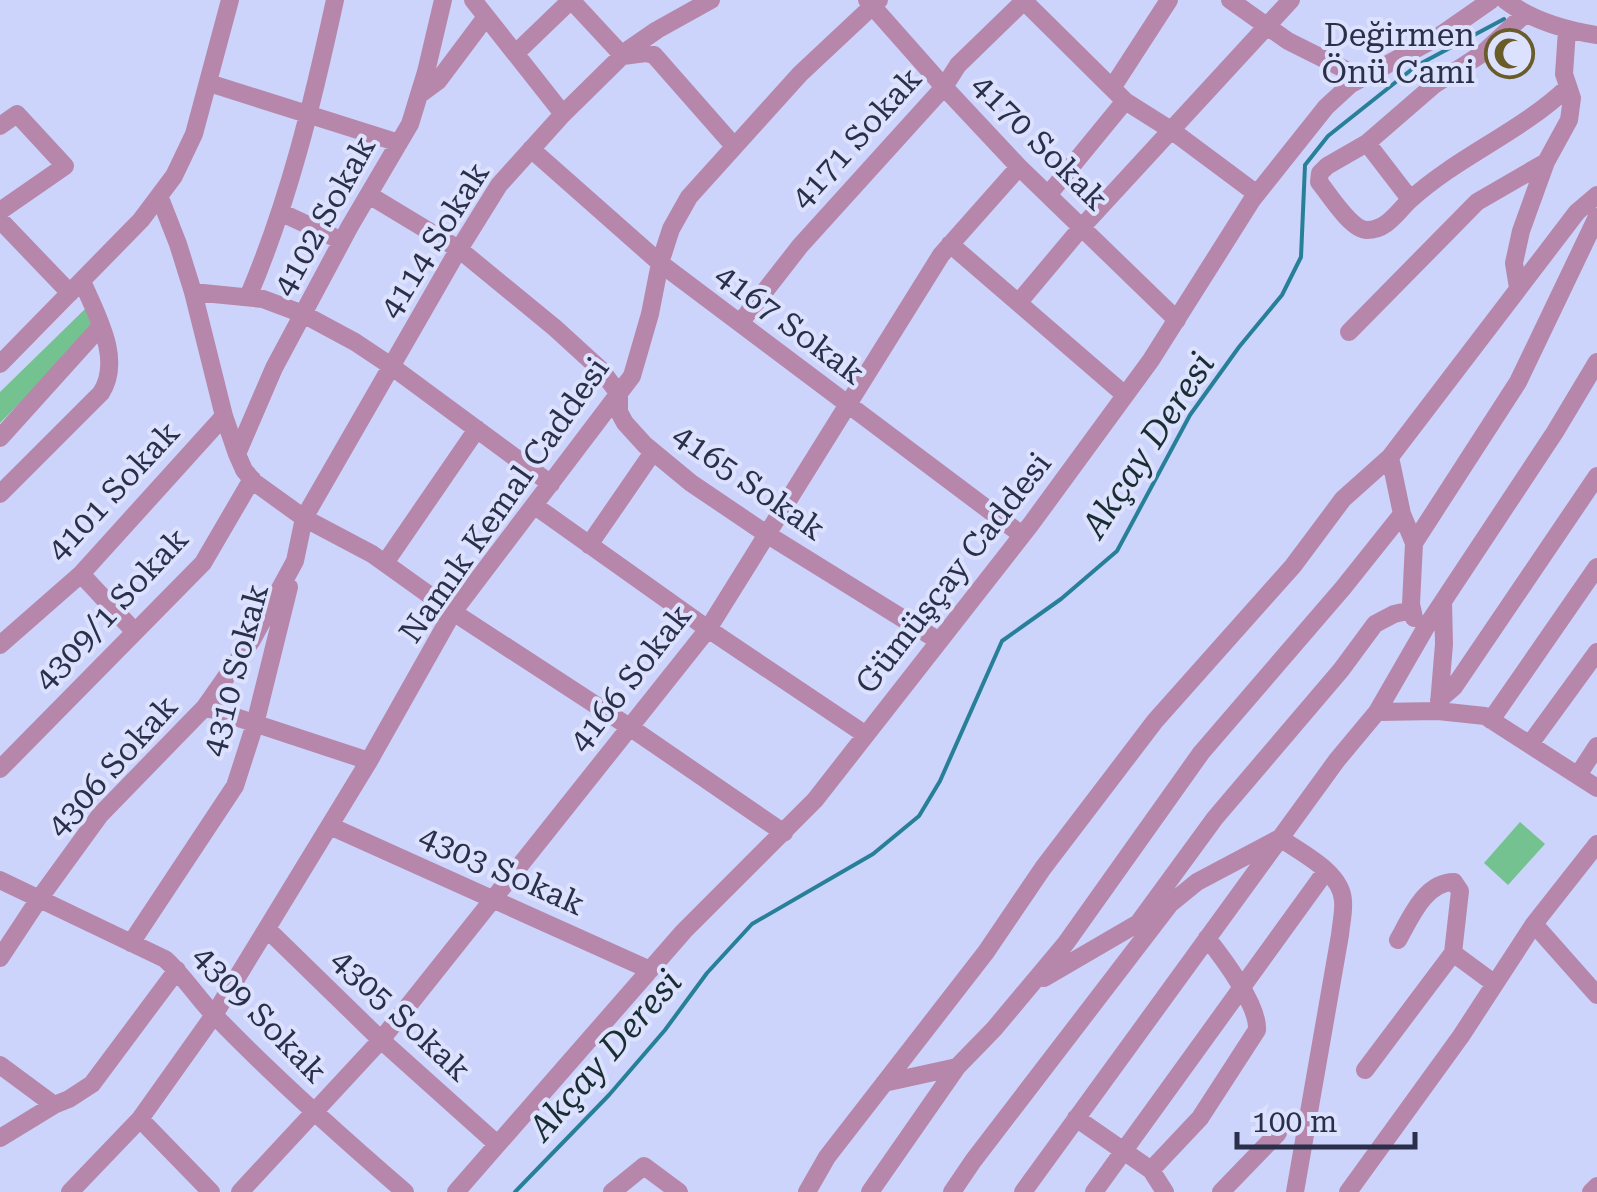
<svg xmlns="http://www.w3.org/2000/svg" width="1597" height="1192" font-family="'Roboto Serif',serif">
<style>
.green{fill:#75c291}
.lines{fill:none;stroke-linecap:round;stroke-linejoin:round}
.stream{stroke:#287f98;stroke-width:4}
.minor{stroke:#b787ab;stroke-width:18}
.labels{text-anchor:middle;stroke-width:8;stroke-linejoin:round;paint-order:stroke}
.poi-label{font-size:32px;fill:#2b2f49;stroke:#dce2fd;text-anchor:end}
.street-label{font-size:32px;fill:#2b2f49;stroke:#dce2fd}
.water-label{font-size:35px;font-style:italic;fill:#192d32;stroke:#dce2fd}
</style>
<rect width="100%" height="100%" fill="#ccd4fc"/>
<!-- green -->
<path class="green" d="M85 309 93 320 91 332 0 423V392Z
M1520 822 1545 844 1508 885 1484 863Z"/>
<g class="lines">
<!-- stream -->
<path class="stream" d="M515 1192 609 1095 665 1030 707 973 752 924 873 854 919 816 940 781 1002 641 1061 599 1117 551 1190 415 1239 347 1282 295 1301 257 1305 165 1328 136 1416 66 1504 19"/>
<!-- minor -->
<path class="minor" d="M473 0 563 114
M867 0 944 87 1019 167 1177 320
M1230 0 1288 41 1362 78
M1505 0C1531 20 1565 30 1597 35
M1024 1 1125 101 1171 130 1257 194
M1525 14 1483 53 1434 85 1367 143 1327 166 1320 173 1319 182C1329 194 1351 230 1367 230 1387 230 1397 212 1410 200 1458 156 1521 132 1568 87
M516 53 571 0 623 56 646 53 654 55 734 146
M209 83 399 143
M1112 88 1169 0
M419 95 438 81 486 17
M0 126 17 114 65 166 0 211
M1367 143 1410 199
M531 149 660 263 1022 535
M369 195 460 250 555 328 601 370 619 394V412L625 423 645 445 691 483 768 535 939 641
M1048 195 1125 101
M160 198 178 244 193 292 224 416 237 454 244 470 254 482 304 518 372 554 453 612 631 728 784 833
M280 212 342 241
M0 220 70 293
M950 244 1125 395
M1518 288 1514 263 1521 231 1546 162 1569 120 1572 98 1564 74 1567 30
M193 292 263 299 303 314 355 342 391 366 551 484
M248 297C289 201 313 101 335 0
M1019 302 1081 228 1291 0
M740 323 800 246 944 87 958 65 1025 0
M1349 332 1477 202 1546 162
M0 364 141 220 174 176 194 134 230 0
M0 438 101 326
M237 454 274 368 350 226 410 124 426 72 443 0
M1390 457 1402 514 1414 543 1411 604 1414 618
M0 494 101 393C123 359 96 314 82 281
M535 506 708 629 866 735
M1414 543 1518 382 1597 217
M589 545 653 452
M385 563 477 429
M81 574 135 632
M0 645 81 574 224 416
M1439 700 1454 687 1597 476
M1439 704 1444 644 1443 601
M205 707 252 640 295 561 304 518 453 259 499 185 563 114 628 50 657 30 711 0
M1377 712 1438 711 1485 716 1597 788
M1491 720 1597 567
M1530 744 1597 652
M0 769 203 563 252 479
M1578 775 1597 746
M330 826 650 970
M0 880 165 959C184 976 198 999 216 1017 276 1079 340 1136 405 1192
M1139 922 1215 818 1341 670 1375 624 1394 614 1412 610
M1534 924 1597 995
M267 929 381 1040 497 1144
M1398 940C1411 917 1425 882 1454 882L1460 891 1453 953 1495 984
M131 943 235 786 255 724 289 587
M0 958 39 899 100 815 205 707 369 761
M1044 978 1147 918
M0 1065 54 1105 69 1099 92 1084 177 970
M1365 1070 1453 953
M884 1083 957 1067
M1076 1118 1151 1170 1165 1192
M140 1119 211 1192
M0 1138 54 1105
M1151 1170 1200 1118 1257 1030C1259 1006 1223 958 1207 938
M70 1192 140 1119 214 1015 369 761 453 612 632 376 650 314 660 263 671 229 689 197 800 74 879 0
M240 1192 381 1040 708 629 941 255 1019 167
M456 1192 684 931 815 800 1031 524 1151 360 1252 200 1326 107 1351 84 1438 37 1491 0
M612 1192 644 1166 679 1192
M807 1192 827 1157 986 952 1043 868 1155 721 1293 566 1343 499 1390 457 1577 212 1597 195
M870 1192 957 1067 994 1029 1066 943 1201 753 1343 588 1402 514
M952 1192 973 1161 1170 904 1197 882 1280 838C1301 853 1342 872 1343 901 1344 912 1341 924 1340 935L1295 1192
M1023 1192 1337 760 1377 712 1426 627 1555 432 1597 362
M1094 1192 1326 871
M1221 1192 1278 1133
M1348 1192 1461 1036 1534 924 1597 844
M1591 1192 1597 1186"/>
</g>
<!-- icons -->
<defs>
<symbol id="mosque-ring" viewBox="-11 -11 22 22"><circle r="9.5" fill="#dce2fd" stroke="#695c29" stroke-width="1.5"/><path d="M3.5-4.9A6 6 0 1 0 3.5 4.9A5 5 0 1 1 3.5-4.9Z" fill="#695c29"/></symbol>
</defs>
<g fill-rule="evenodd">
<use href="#mosque-ring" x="1482" y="26" width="55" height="55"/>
</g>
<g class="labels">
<!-- poi labels -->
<g class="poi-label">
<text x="1475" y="46">Değirmen<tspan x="1475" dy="37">Önü Cami</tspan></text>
</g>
<!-- street labels -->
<g class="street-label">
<text transform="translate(856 138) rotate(-48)" y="11">4171 Sokak</text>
<text transform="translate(1040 142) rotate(45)" y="11">4170 Sokak</text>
<text transform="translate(324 216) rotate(-61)" y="11">4102 Sokak</text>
<text transform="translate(434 240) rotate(-58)" y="11">4114 Sokak</text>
<text transform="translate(790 324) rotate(37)" y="11">4167 Sokak</text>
<text transform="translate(749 482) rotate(35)" y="11">4165 Sokak</text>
<text transform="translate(113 491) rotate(-47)" y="11">4101 Sokak</text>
<text transform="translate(504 500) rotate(-55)" y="11">Namık Kemal Caddesi</text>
<text transform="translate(953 573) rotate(-52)" y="11">Gümüşçay Caddesi</text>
<text transform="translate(111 609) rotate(-47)" y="11">4309/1 Sokak</text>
<text transform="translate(235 670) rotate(-75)" y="11">4310 Sokak</text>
<text transform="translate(630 678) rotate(-52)" y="11">4166 Sokak</text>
<text transform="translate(112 766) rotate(-48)" y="11">4306 Sokak</text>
<text transform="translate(502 870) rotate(24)" y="11">4303 Sokak</text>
<text transform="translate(260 1014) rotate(46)" y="11">4309 Sokak</text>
<text transform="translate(401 1015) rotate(43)" y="11">4305 Sokak</text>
</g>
<!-- water labels -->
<g class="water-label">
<text transform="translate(1148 445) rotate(-57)" y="12">Akçay Deresi</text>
<text transform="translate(605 1055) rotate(-49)" y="12">Akçay Deresi</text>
</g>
</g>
<!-- scale -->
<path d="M1237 1132v15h178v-15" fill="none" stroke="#2b2f49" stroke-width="5"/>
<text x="1252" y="1132" font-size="30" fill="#2b2f49" stroke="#dce2fd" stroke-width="8" paint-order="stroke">100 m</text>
</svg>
